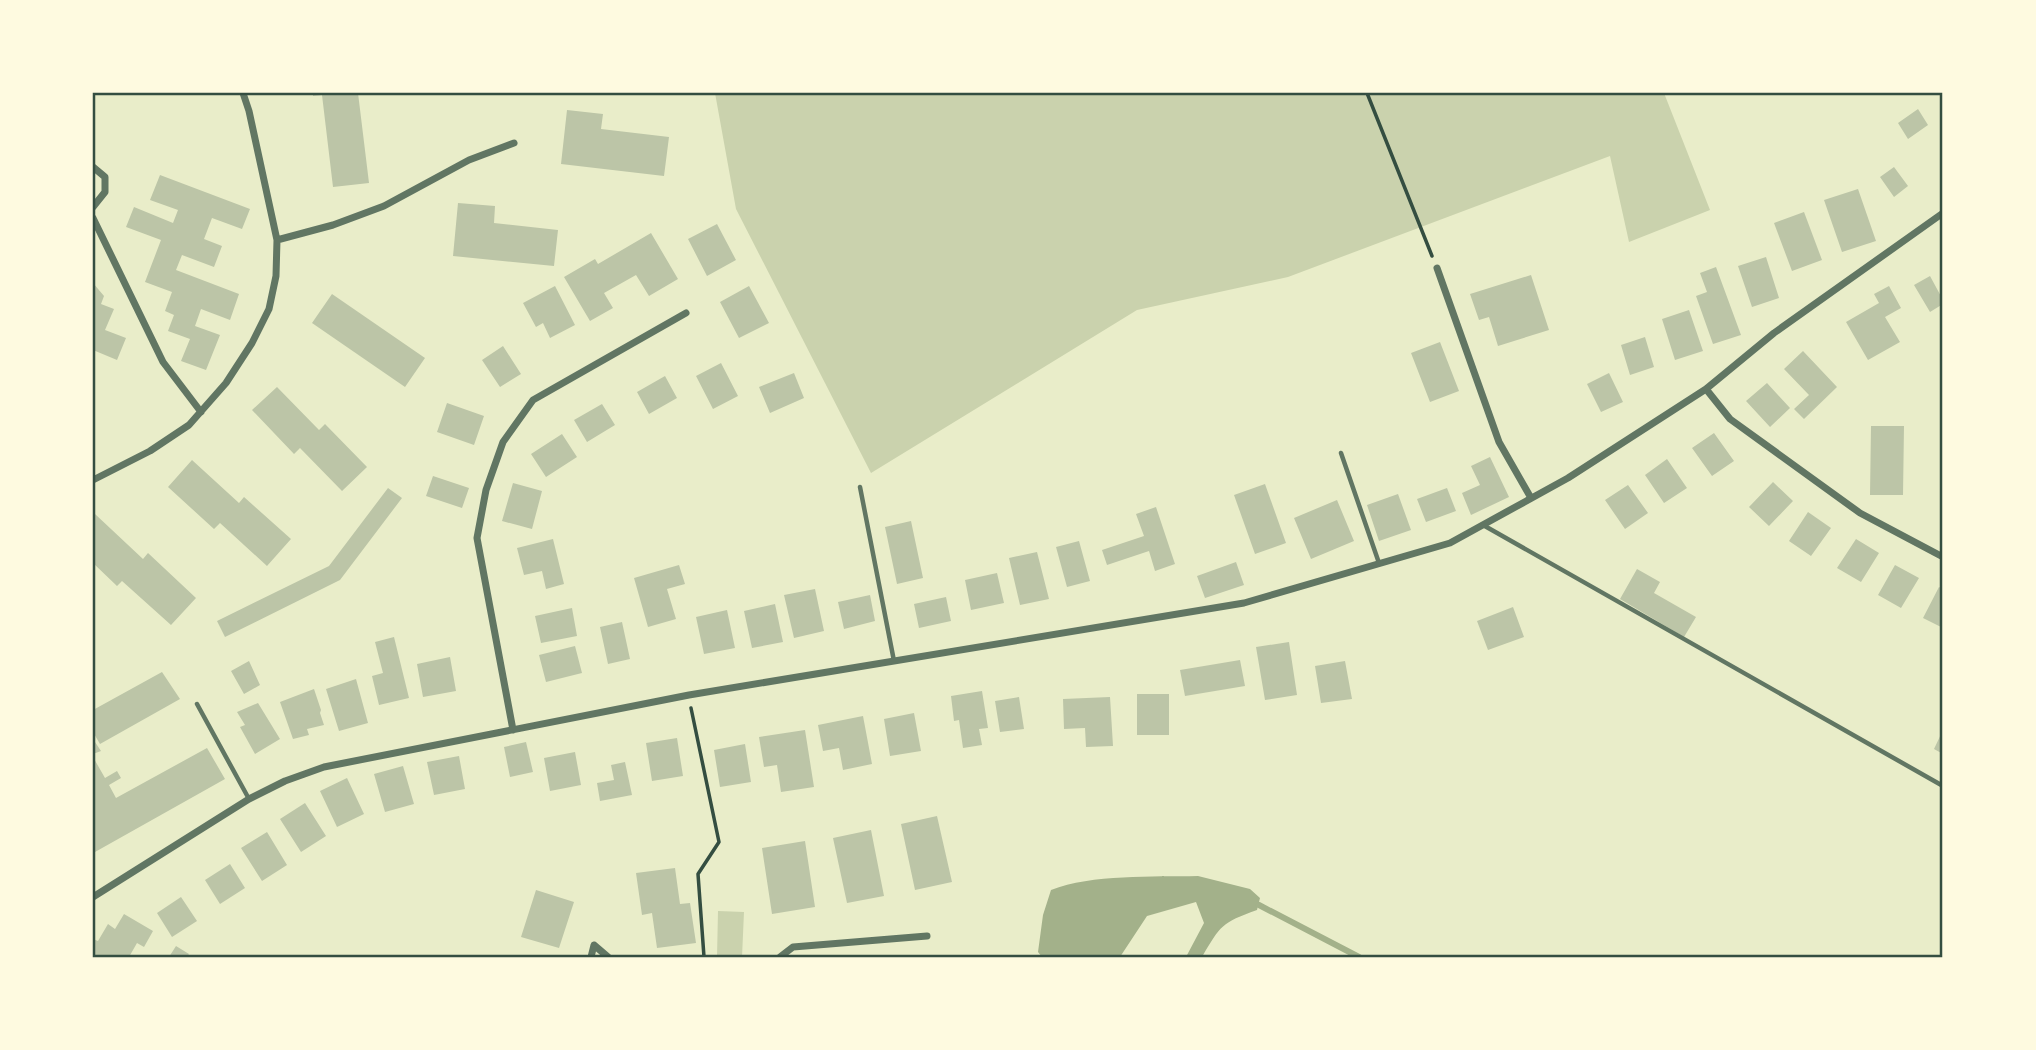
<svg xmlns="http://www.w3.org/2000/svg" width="2036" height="1050" font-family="'PT Sans Narrow',sans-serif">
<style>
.green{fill:#cad2ad}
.water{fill:#a3b18a}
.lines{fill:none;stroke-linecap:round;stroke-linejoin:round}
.stream{stroke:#a3b18a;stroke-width:6}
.building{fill:#bcc5a7}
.path{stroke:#344e41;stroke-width:3.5}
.service{stroke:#617663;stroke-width:4.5}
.minor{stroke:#617663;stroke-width:7}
.neatline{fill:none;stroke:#344e41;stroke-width:2.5}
</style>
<rect width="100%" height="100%" fill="#e9edc9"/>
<!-- green -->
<path class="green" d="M715 93H1664L1710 210 1629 242 1610 156 1288 277 1137 310 871 473 736 209Z
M718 911 744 912 742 957H717Z"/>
<!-- water -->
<path class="water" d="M1198 876 1250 889 1260 898 1257 910C1221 923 1221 925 1202 957H1186L1204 923 1196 902 1147 916 1120 957H1042L1038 952 1043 915 1051 890C1092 874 1153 877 1198 876Z"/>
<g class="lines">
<!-- stream -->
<path class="stream" d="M1259 905 1359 957"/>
</g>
<!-- building -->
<path class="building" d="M313 93H358L369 183 333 187 322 95 313 96Z
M1918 109 1928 125 1908 139 1898 123Z
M567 110 603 114 601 129 669 137 664 176 561 164Z
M1894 167 1908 186 1894 197 1880 177Z
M160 175 250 209 242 229 212 218 204 239 222 246 214 267 182 255 176 270 239 294 230 320 201 309 195 326 220 335 206 370 181 361 190 339 168 331 174 315 165 311 172 292 145 282 161 240 126 227 134 207 173 223 178 210 150 200Z
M1858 189 1876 241 1842 252 1824 200Z
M458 203 495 206 494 223 558 230 554 266 453 256Z
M1804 212 1822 260 1792 271 1774 223Z
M717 224 736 260 707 276 688 239Z
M651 233 678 279 649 296 636 275 604 293 613 308 590 321 564 277 595 259 598 264Z
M1766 257 1779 298 1752 307 1738 266Z
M1716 267 1741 335 1713 344 1696 296 1707 292 1700 273Z
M1531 275 1549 330 1498 346 1489 317 1479 320 1470 294Z
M1930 276 1943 300V304L1930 312 1914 285Z
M93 283 104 296 101 304 114 309 105 330 126 338 117 360 93 350Z
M555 286 575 325 550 338 543 323 536 327 523 303Z
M749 286 769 323 739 338 720 302Z
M1889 286 1901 308 1885 317 1900 342 1868 360 1846 322 1879 303 1874 294Z
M332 294 425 358 405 387 312 323Z
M1689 310 1703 351 1675 360 1662 319Z
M1645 337 1654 367 1630 375 1621 345Z
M1440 342 1459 391 1430 402 1411 353Z
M503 346 521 374 500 387 482 360Z
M1803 351 1837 387 1804 419 1794 409 1809 395 1784 369Z
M721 363 738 396 713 409 696 376Z
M794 373 804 398 770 413 759 387Z
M1609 373 1623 402 1601 412 1587 384Z
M665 376 677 398 649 414 637 392Z
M1767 383 1790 408 1770 427 1746 401Z
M277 387 319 430 325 424 367 467 342 491 300 448 294 454 252 410Z
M447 403 484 416 474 445 437 432Z
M602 404 615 425 587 442 574 420Z
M1871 426H1904L1903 495H1870Z
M1714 433 1734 461 1712 476 1692 448Z
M562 434 577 457 546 477 531 454Z
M1490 457 1509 497 1471 515 1462 493 1480 485 1471 466Z
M1667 459 1687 488 1664 503 1645 475Z
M192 460 239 503 244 497 291 539 267 566 220 523 214 529 168 487Z
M433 476 469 488 462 508 426 496Z
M1773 482 1793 501 1769 526 1749 507Z
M513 483 542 491 532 529 502 521Z
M1265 484 1286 543 1255 554 1234 495Z
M1628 485 1648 513 1625 529 1605 500Z
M388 488 402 498 340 580 225 637 217 621 329 566Z
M1447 488 1456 511 1426 522 1417 499Z
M1398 494 1411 530 1379 541 1367 505Z
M1337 500 1354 541 1311 559 1294 518Z
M1156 507 1175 564 1155 571 1149 551 1107 565 1102 550 1144 536 1136 514Z
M1808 512 1831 528 1811 556 1789 541Z
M95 514 143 559 148 553 196 598 171 625 122 581 117 586 93 563Z
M911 521 923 578 897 584 885 527Z
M553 539 564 584 546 589 542 571 524 575 517 548Z
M1856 539 1879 553 1861 582 1837 568Z
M1079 541 1090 581 1067 587 1056 547Z
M1037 552 1049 599 1020 605 1009 558Z
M1236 562 1244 585 1205 598 1197 576Z
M679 565 685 584 667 589 676 619 648 627 634 578Z
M1895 565 1919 578 1901 608 1878 595Z
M1637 569 1660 582 1654 593 1696 617 1684 637 1620 599Z
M997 573 1004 603 971 610 965 580Z
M1939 587 1943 589V628L1923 618Z
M815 589 824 631 794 638 784 595Z
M870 595 875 621 844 629 838 602Z
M946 597 951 621 919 628 914 604Z
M775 604 783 642 752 648 744 611Z
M1513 607 1524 637 1488 650 1477 621Z
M572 608 577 636 541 643 535 616Z
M727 610 735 648 704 654 696 617Z
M622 622 630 659 608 664 600 627Z
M394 637 409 698 379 705 372 676 383 673 375 642Z
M1289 642 1297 695 1265 700 1256 647Z
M575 646 582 673 546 682 539 655Z
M450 657 456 691 423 697 417 664Z
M1240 660 1245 686 1185 696 1180 670Z
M249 661 260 685 244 694 231 671Z
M1345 661 1352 699 1321 703 1315 666Z
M162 672 180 699 100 744 93 732V710Z
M356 679 368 723 339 731 326 689Z
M314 689 321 710 320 713 324 725 307 729 309 735 293 739 280 702Z
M982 691 988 728 979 729 982 745 963 748 959 720 954 721 951 696Z
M1137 694H1169V735H1137Z
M1019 697 1024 729 1000 732 995 701Z
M1110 697 1113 746 1086 747 1085 728 1064 729 1063 699Z
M258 703 280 739 255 754 240 727 245 725 237 712Z
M914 713 921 751 890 756 884 719Z
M863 716 872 764 843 770 839 748 823 751 818 725Z
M805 730 814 787 781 792 777 765 764 767 759 737Z
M1943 730V754L1934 749Z
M677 738 683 776 652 781 646 743Z
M93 739 101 751 93 754Z
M526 742 533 772 510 777 504 747Z
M745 744 751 782 720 787 714 750Z
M207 748 225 779 95 852 93 757 105 778 117 771 121 778 109 785 116 798Z
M575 752 581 785 550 791 544 758Z
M459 756 465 789 434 795 427 762Z
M625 762 632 795 600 801 597 783 614 780 611 765Z
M403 766 414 804 385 812 374 774Z
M347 778 364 814 337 827 320 791Z
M305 803 326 836 301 852 280 819Z
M937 816 952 882 915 890 901 824Z
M871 830 884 896 847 903 833 838Z
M267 832 287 865 262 881 241 848Z
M805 841 815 907 772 914 762 848Z
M230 864 245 888 220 904 205 880Z
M675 868 680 904 690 903 696 943 657 948 652 913 642 915 636 873Z
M536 890 574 902 559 948 521 937Z
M181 897 197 921 172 937 157 913Z
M124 914 153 931 144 947 137 943 129 957H93V939L98 941 108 924 115 929Z
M176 946 189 954 187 957H169Z"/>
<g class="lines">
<!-- path -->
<path class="path" d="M1367 93 1432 256
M691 708 719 842 698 874 704 957"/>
<!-- service -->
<path class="service" d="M1341 453 1379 563
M860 487 894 661
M1483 525 1943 786
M197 704 249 799"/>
<!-- minor -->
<path class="minor" d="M93 167 105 177V192L93 207
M93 218 163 362 201 412
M277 240 333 225 384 206 469 160 514 143
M1437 268 1499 442 1531 498
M1706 389 1730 419 1860 513 1943 557
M93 480 150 451 189 425 226 383 252 343 269 309 276 276 277 240 249 111 243 93
M513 730 477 538 486 490 503 442 533 400 686 313
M93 897 249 799 285 781 324 767 689 695 1244 603 1450 543 1568 478 1706 389 1774 333 1943 213
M591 957 594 945 608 957
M780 957 793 947 927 936"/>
</g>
<!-- border -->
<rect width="2036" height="1050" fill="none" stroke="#fefae0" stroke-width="189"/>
<rect x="94" y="94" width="1847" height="862" class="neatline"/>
</svg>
